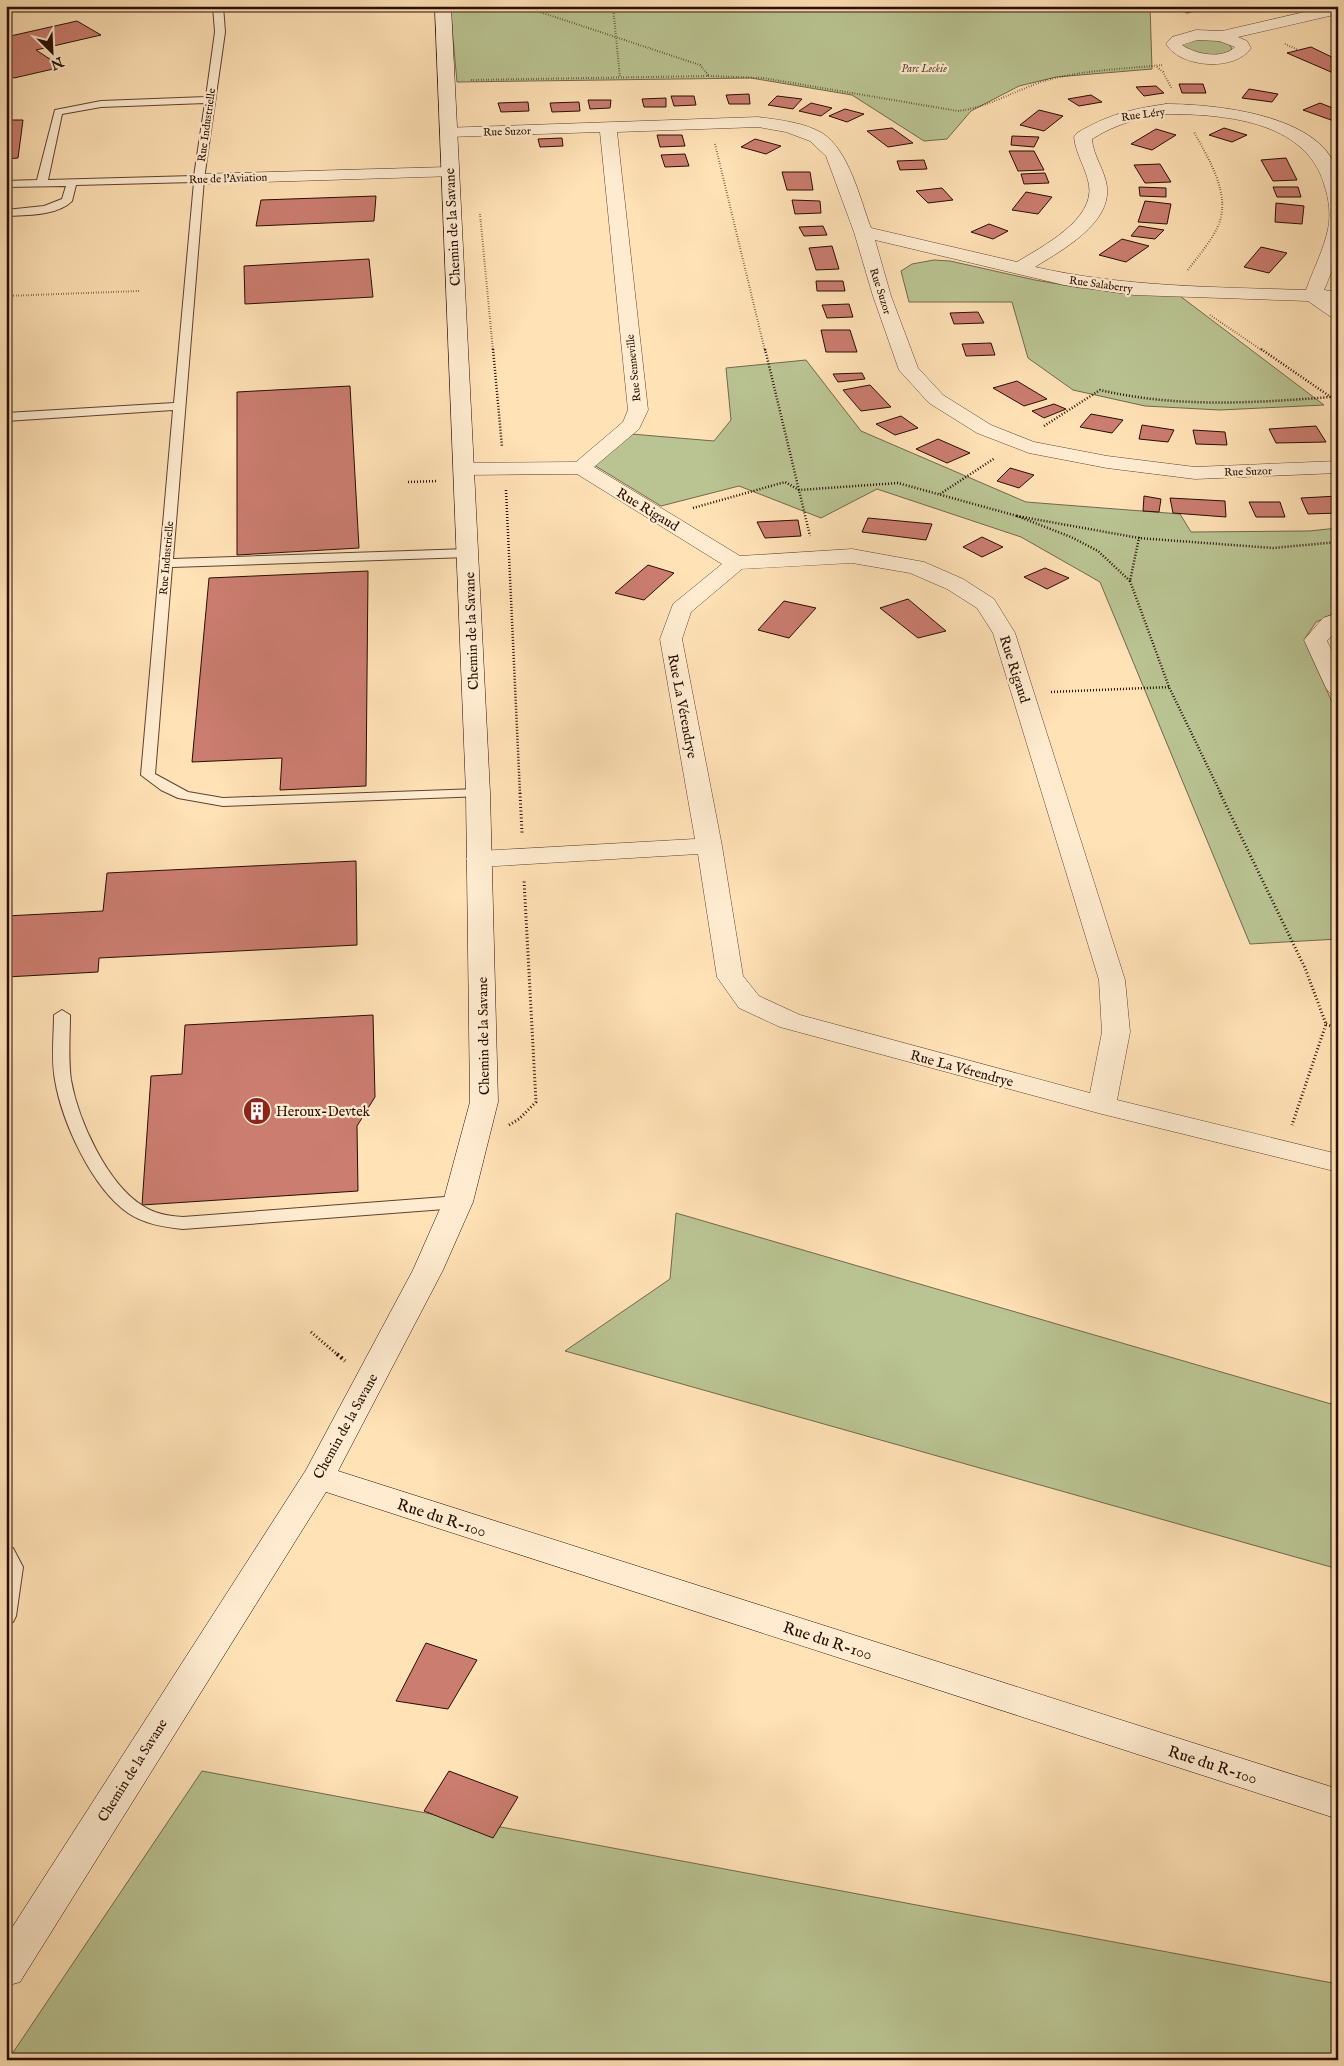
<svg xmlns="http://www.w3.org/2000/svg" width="1344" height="2066" font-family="'IM FELL English',serif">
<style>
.green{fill:#bac493;stroke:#72684a}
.building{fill:#cb7d70;stroke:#290d00}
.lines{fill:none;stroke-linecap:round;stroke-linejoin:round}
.lane-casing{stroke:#5e422e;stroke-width:2}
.street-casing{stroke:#5e422e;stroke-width:1}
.secondary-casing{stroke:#290d00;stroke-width:1}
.path-far3{stroke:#290d00;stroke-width:2;stroke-dasharray:0.5 2;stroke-linecap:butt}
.path-far2{stroke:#290d00;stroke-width:2.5;stroke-dasharray:1 2;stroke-linecap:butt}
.path-far1{stroke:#290d00;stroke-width:3;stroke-dasharray:1 2.5;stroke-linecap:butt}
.path{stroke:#290d00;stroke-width:4;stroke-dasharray:2 3;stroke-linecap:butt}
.lane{fill:#ffecd0;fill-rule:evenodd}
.street{fill:#ffecd0;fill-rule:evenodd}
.secondary{fill:#ffecd0;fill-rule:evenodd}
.labels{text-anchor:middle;stroke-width:4.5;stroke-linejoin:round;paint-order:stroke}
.far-park-label{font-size:11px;font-style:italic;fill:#5c4d33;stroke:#ffecd0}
.far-street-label{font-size:11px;fill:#290d00;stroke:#ffecd0}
.street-label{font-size:14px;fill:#290d00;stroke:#ffecd0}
.poi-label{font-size:14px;fill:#290d00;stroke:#ffecd0;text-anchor:start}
.near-street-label{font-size:16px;fill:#290d00;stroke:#ffecd0}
</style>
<rect width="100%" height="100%" fill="#ffe2b6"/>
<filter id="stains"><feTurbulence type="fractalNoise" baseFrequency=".004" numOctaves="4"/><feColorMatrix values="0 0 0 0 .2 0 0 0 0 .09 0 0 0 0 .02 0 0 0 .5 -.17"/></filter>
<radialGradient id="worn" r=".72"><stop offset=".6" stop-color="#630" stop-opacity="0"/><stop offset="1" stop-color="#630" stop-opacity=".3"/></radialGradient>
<!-- green -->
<path class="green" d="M450 6H1150L1152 69 1056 77 1019 86 971 111 947 139 924 141 852 95 751 78 457 82Z
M1212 37 1230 45 1232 49C1218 64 1194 53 1179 47L1187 39Z
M934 260 950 261 1035 280 1081 288 1180 296 1324 405 1220 410 1145 406 1073 390 1028 358 1012 302H909L901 271 912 264Z
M806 360 861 431 1026 502 1180 514 1191 532 1309 531 1338 528V612L1316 622 1304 640 1338 715V939L1250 944 1100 582 1021 537 877 489 821 518 739 486 661 506 589 462 631 434 714 441 731 420 726 368Z
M676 1213 1338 1406V1569L565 1351 670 1279Z
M202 1771 1338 1984V2060H8Z"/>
<!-- building -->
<path class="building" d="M1173 6H1216L1187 13Z
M77 21 101 35 36 50 62 67 14 78 6 73V37Z
M1311 47 1338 60V75L1287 53Z
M1179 84H1203L1206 93H1182Z
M1156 86 1164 93 1144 96 1136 87Z
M1249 89 1278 94 1272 102 1242 98Z
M749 94 750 104H729L726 95Z
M1091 95 1102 102 1079 106 1068 99Z
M671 96H694L696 105 674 106Z
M777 96 802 99 793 109 768 105Z
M666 98V107H644L642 99Z
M588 100H611L610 108 590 109Z
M528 102 529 111 501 112 498 103Z
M579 102 580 111 552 112 550 103Z
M811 103 832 108 821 116 799 111Z
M1320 103 1338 110V120L1334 121 1303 110Z
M845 109 864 114 847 122 829 116Z
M1039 110 1063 116 1044 131 1020 125Z
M6 120H23L18 158 6 159Z
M892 128 913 143 888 147 867 131Z
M1224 128 1247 135 1232 142 1209 135Z
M1156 129 1176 135 1152 150 1131 144Z
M657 135H682L685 146 660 147Z
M1012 136 1039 137 1034 147 1011 145Z
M562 138 563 146 540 147 538 139Z
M755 139 781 146 766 154 741 147Z
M1009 151H1034L1044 170 1018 171Z
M685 154 689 166 665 167 661 155Z
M1286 158 1297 180 1273 181 1261 160Z
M924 160 927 169 900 170 897 161Z
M1160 164 1171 182 1145 183 1134 165Z
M782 172H810L813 190H787Z
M1045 173 1049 183 1024 184 1021 174Z
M1139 187 1166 188V197L1140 196Z
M1273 187H1298L1301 197H1277Z
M942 188 953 200 928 203 916 191Z
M1026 192 1052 197 1038 214 1012 210Z
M376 196 374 221 256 226 261 200Z
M792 200 820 201 821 213 795 214Z
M1145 201 1171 204 1167 224 1138 222Z
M1276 203 1304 206 1302 224 1275 222Z
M989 224 1008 231 993 239 971 232Z
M823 226 827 235 804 236 799 227Z
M1139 226 1164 230 1155 239 1131 236Z
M1122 239 1149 246 1126 262 1099 255Z
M832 246 839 269 816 270 809 248Z
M1261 247 1287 253 1269 273 1244 267Z
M369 259 373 297 245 304 244 266Z
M816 281H843L845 291H817Z
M849 304 853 317 827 318 822 305Z
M978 312 984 323 954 324 950 313Z
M821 330H850L857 352H826Z
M991 343 995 355 966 356 962 344Z
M862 373 865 379 838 382 833 374Z
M1017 381 1047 399 1024 406 993 388Z
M870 385 891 407 861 411 843 390Z
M350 386 359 548 237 555V392Z
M1054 404 1066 409 1044 418 1032 411Z
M1091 414 1123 420 1112 433 1080 427Z
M901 416 918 428 895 435 876 424Z
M1142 425 1174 430 1168 442 1139 439Z
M1316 426 1326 442 1276 443 1269 429Z
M1193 430 1225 432 1227 445 1196 444Z
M938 439 970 453 947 463 916 449Z
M1010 468 1034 475 1019 488 997 481Z
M1144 496 1161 499 1159 512 1143 511Z
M1338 496V513L1308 514 1301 498Z
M1170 498 1225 501 1226 517 1173 513Z
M1249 502H1280L1285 517H1256Z
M868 518 932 524 926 540 862 532Z
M798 520 801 536 765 538 757 522Z
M982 537 1003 547 982 557 963 547Z
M648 565 674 573 644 600 615 593Z
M1045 568 1069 578 1047 589 1024 577Z
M368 571 366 786 280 790 282 758 192 762 209 578Z
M908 599 946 631 918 638 880 608Z
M784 601 816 608 789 638 758 630Z
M356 861 357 945 99 958 98 972 6 977V916L103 911 107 873Z
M373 1015 375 1097 357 1126 358 1191 142 1205 151 1076 182 1074 185 1025Z
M426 1643 477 1660 448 1709 396 1701Z
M449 1771 518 1797 493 1838 424 1811Z"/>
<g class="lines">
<defs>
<path id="lane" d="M213 6H223L225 32 204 179 173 559 468 549 474 553 468 557 172 567 155 774 188 792 223 798 478 789 485 793 483 796 223 806 178 798 161 790 141 775 173 410 6 421V413L174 403 194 182 76 185 72 201C57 216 26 215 6 216V210L44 206 62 199 66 186 6 187V181L37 180 55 110 101 101 206 97 215 32ZM205 103 194 176 48 180 62 114 101 107Z
M62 1010 70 1015C70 1036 68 1058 71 1080 78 1120 107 1184 143 1206 155 1214 169 1216 183 1217L458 1196 464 1198 467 1202 464 1206 458 1208 183 1229C164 1227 144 1224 128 1213 92 1188 62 1122 55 1080 51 1059 54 1037 54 1015Z
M6 1546 13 1548 23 1567 16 1616 13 1622 6 1624Z"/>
<path id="street" d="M1330 6H1338V14L1238 37 1247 41 1251 48C1235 72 1180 68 1166 44L1172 37 1196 30 1222 31ZM1197 40 1219 41 1235 47C1222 60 1195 54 1182 45Z
M1166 104C1213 104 1321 114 1337 171 1340 181 1340 244 1337 254 1334 267 1329 278 1324 290L1338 292V300L1333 301 1338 304V319L1331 317 1308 301 1134 295 1064 285 875 240 891 296 918 368 943 395 991 425 1034 442 1107 456 1195 467 1338 461V473L1195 479 1107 468 1029 453 977 433 929 403 899 370 873 296 854 232 826 156 810 141 786 132 758 127 617 132 648 410 639 429 594 467 740 556 852 549 924 562 963 579 994 599 1015 633 1125 980 1130 1032 1117 1100 1338 1154V1172L1102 1114 780 1027 739 1008 717 977 698 854 479 867 470 864 466 859 470 854 479 851 695 839 660 639 673 604 722 564 577 474 465 475 458 473 455 469 458 465 465 463 576 462 623 422 628 410 600 132 448 137 442 136 440 132 442 128 758 117C779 120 803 122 822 133 849 150 860 199 871 228L1017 262C1041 247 1095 220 1089 185 1086 168 1076 155 1074 137L1077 133C1107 115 1131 109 1166 104ZM1166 114C1222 114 1305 120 1324 184 1329 199 1331 214 1328 229 1324 249 1313 270 1306 290 1215 287 1124 287 1035 267 1062 250 1111 224 1107 187 1105 170 1093 156 1092 139 1116 124 1138 118 1166 114ZM852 563 910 573 947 589 977 608 993 633 1099 980 1102 1032 1090 1093 800 1015 759 996 743 976 722 846 682 639 691 612 742 569Z
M449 167 455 168 458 172 455 176 199 184 193 183 190 179 193 175 199 174Z
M1338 613V629L1327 641 1338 663V695L1330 693 1326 688 1304 640 1323 618Z"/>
<path id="secondary" d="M435 6H451L490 793 498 1102 473 1202 443 1270 338 1471 1338 1789V1819L326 1492 20 1982 6 1986V1937L306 1470 413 1270 443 1202 470 1102 466 793Z"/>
</defs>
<!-- lane casing -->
<use href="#lane" class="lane-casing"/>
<!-- street casing -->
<use href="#street" class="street-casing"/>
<!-- secondary casing -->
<use href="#secondary" class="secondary-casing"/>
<!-- path-far3 -->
<path class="path-far3" d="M522 6 700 65 709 76
M613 6 620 78
M1285 44 1298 50
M1157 67 1163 72 1172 89
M471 80 709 76 763 78 958 111C989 107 1012 92 1041 82 1079 70 1123 69 1163 65
M715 144 765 351
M480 214 493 351
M1188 270C1198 256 1211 242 1218 226 1232 195 1208 158 1194 132
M6 296 139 291
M1210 315 1263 351"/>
<!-- path-far2 -->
<path class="path-far2" d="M493 349 502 447
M765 349 810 536
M1261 349 1338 402
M1044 426 1100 390C1177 408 1253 403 1331 397
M408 482 438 481
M506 490 520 794
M940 494 995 458
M693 508 785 482 799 490 898 483 1017 516
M1017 516 1139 538 1130 581 1098 551 1071 537Z
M1138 538 1273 548 1338 542
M1130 581 1169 687 1221 794
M1051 692 1169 687"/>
<!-- path-far1 -->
<path class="path-far1" d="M520 793 522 833
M1220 793 1305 968 1326 1024 1292 1125
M1326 1024 1338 1029
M509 1125 519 1119 536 1102 524 880
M311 1332 339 1356"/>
<!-- path -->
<path class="path" d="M337 1354 345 1361"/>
<!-- lane -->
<use href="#lane" class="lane"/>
<!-- street -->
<use href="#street" class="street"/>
<!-- secondary -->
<use href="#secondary" class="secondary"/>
</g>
<!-- icons -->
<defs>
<symbol id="building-disc" viewBox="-11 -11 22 22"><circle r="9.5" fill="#8f2418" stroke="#ffecd0"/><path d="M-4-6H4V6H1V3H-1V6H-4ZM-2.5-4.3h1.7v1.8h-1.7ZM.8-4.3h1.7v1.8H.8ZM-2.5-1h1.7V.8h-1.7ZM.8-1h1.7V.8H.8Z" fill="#fff"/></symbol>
</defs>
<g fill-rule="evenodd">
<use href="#building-disc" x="241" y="1095" width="32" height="32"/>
</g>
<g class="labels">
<!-- far-park labels -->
<g class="far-park-label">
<text x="924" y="72">Parc Leckie</text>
</g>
<!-- far-street labels -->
<g class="far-street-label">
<text transform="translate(1143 114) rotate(-8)" y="4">Rue Léry</text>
<text transform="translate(206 125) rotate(-82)" y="4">Rue Industrielle</text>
<text transform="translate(507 131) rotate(-2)" y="4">Rue Suzor</text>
<text transform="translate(228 178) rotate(-2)" y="4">Rue de l'Aviation</text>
<text transform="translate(1101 284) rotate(8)" y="4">Rue Salaberry</text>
<text transform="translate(881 291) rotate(72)" y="4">Rue Suzor</text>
<text transform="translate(633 368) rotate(-96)" y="4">Rue Senneville</text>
<text transform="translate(1248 471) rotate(-2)" y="4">Rue Suzor</text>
<text transform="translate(166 558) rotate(-85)" y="4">Rue Industrielle</text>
</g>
<!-- street labels -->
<g class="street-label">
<text transform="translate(452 227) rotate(-93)" y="5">Chemin de la Savane</text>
<text transform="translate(648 509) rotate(31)" y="5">Rue Rigaud</text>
<text transform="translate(471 631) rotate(-92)" y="5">Chemin de la Savane</text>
<text transform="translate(1015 669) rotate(72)" y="5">Rue Rigaud</text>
<text transform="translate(683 706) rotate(79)" y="5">Rue La Vérendrye</text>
<text transform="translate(483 1036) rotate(-91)" y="5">Chemin de la Savane</text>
<text transform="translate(962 1068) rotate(15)" y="5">Rue La Vérendrye</text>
<text transform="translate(345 1426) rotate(-61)" y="5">Chemin de la Savane</text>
<text transform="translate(132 1770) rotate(-58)" y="5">Chemin de la Savane</text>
</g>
<!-- poi labels -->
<g class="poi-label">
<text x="276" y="1116">Heroux-Devtek</text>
</g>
<!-- near-street labels -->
<g class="near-street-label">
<text transform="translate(442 1517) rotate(18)" y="6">Rue du R-100</text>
<text transform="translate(828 1640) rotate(18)" y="6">Rue du R-100</text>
<text transform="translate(1213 1764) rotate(18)" y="6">Rue du R-100</text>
</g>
</g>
<!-- margin -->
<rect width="1344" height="2066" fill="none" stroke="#ffe2b6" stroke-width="25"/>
<rect x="8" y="8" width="1329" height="2051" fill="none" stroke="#290d00" stroke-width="2.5"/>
<rect x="12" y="12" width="1319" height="2041" fill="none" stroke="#290d00"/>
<!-- north arrow -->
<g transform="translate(52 52) rotate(156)" stroke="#ffecd0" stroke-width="4" paint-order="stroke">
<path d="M0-4L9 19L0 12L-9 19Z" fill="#290d00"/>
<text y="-8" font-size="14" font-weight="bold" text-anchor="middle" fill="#290d00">N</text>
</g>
<rect width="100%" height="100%" filter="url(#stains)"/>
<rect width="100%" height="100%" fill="url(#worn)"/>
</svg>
